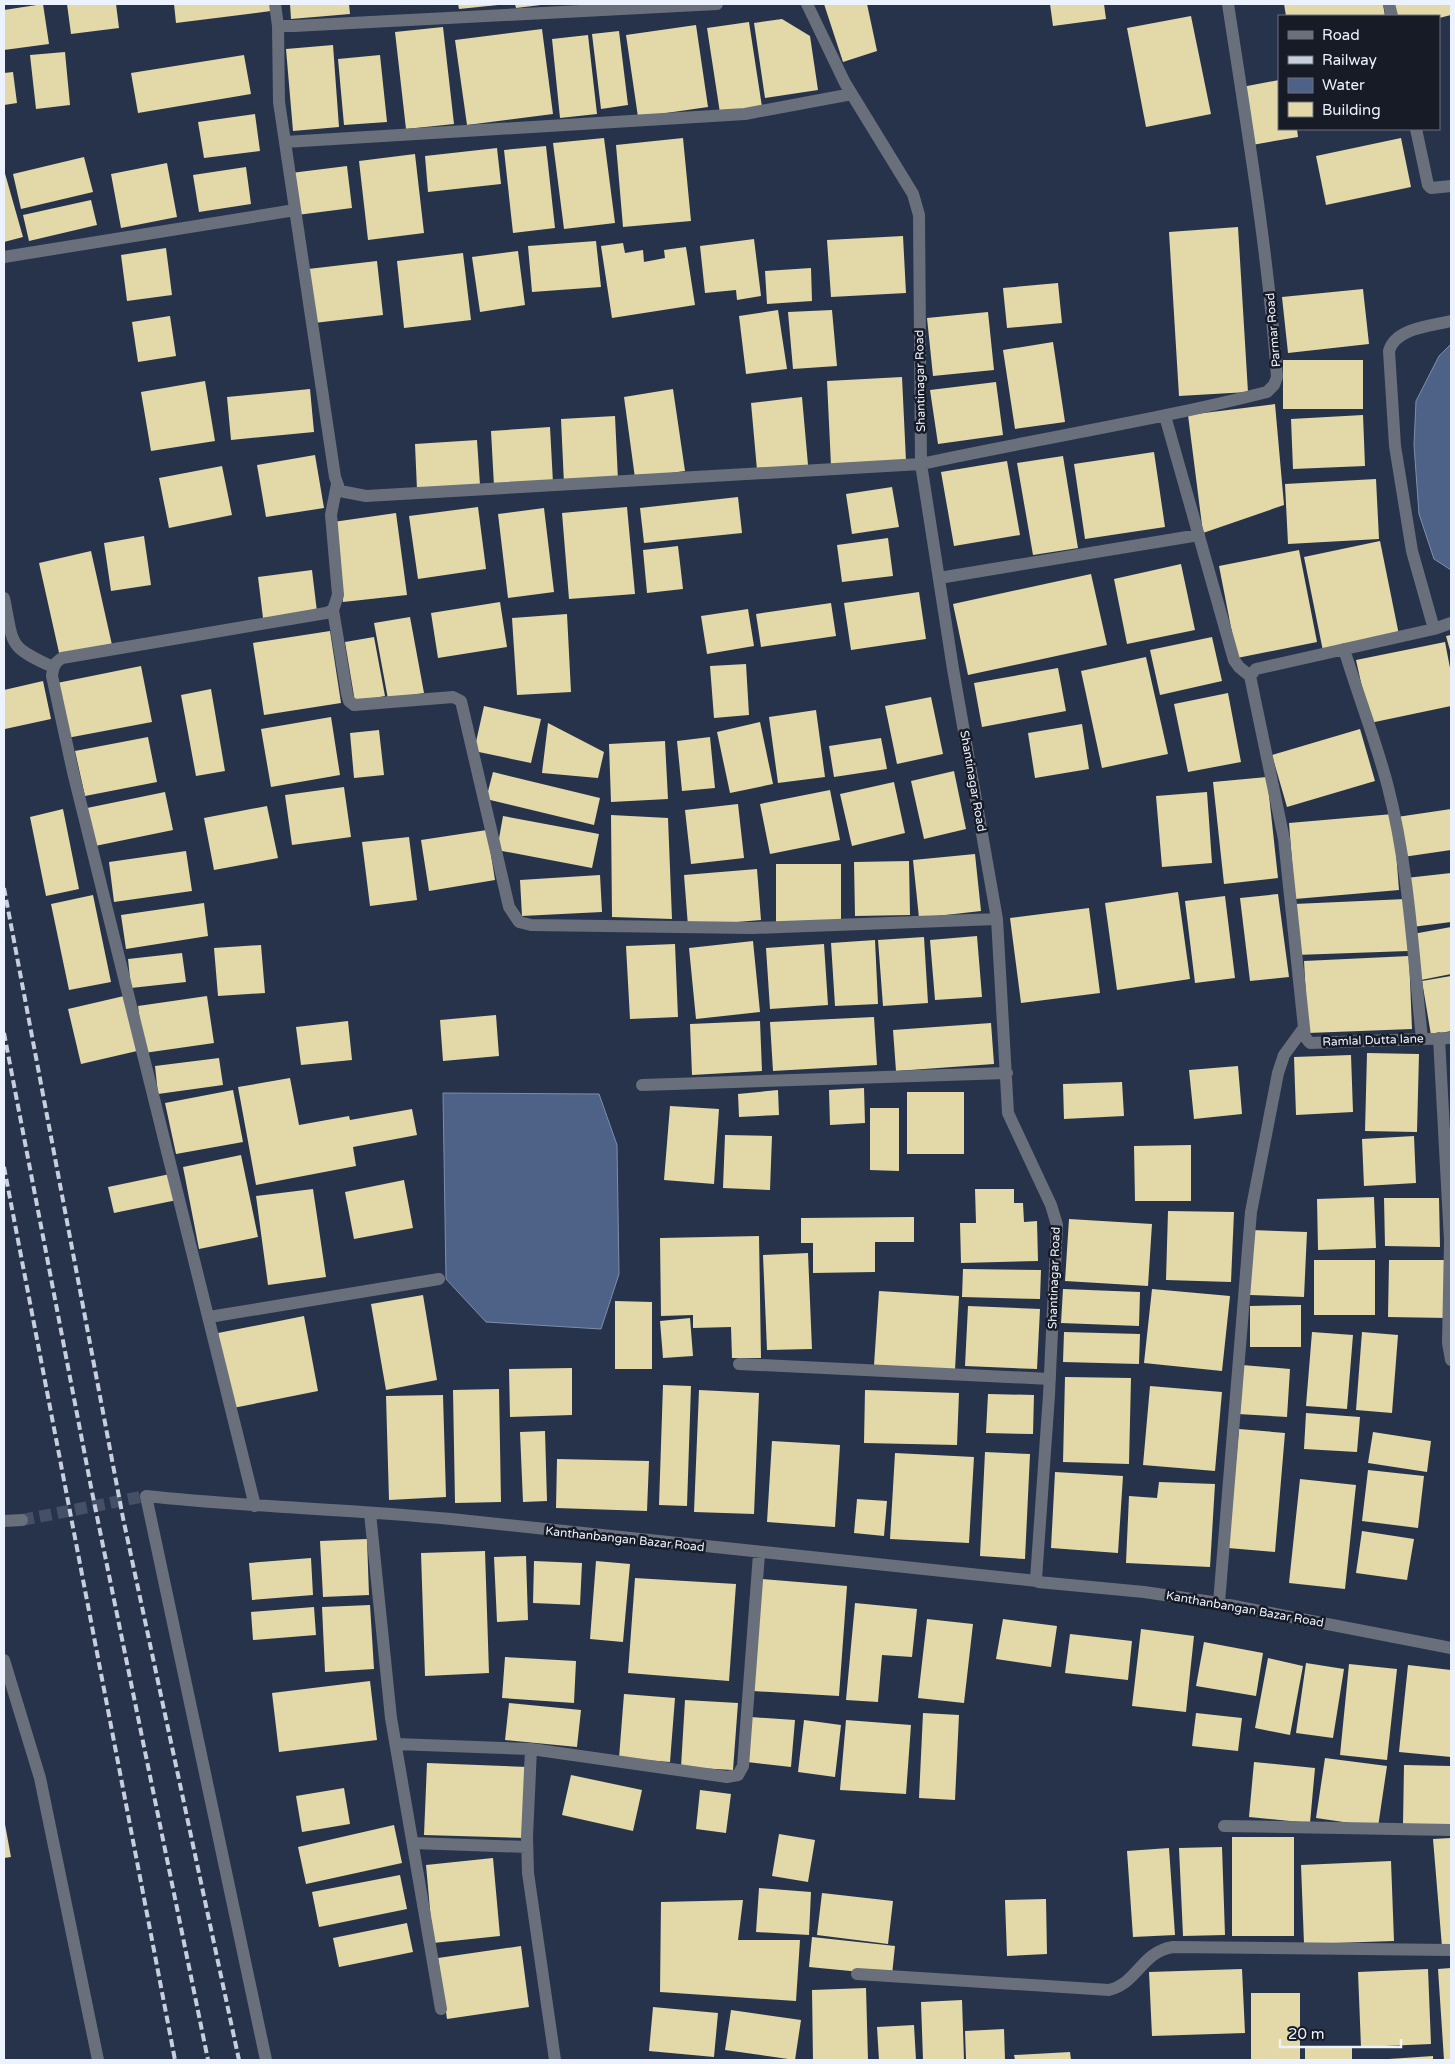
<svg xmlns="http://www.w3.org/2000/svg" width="1455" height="2064" font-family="'Varela Round',sans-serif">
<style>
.water{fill:#4e6288;stroke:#7d8eac}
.building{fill:#e3d8a7}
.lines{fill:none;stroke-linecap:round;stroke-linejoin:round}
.minor-tunnel{stroke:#455066;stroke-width:12;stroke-dasharray:12 6;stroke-linecap:butt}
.minor{stroke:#696f7b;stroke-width:12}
.rail{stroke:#c7cfdd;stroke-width:4;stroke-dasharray:8 4;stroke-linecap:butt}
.labels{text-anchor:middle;stroke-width:5;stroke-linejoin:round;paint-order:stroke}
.street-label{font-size:12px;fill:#ecf3ff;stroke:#161b26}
</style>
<rect width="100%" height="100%" fill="#27334b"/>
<!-- water -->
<path class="water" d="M1451 344V570L1434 559 1419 514 1414 445 1416 401 1439 356Z
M443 1093 599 1094 617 1145 619 1274 601 1329 486 1322 446 1279Z"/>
<!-- building -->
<path class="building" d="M43 4 49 44 4 50V10Z
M67 4H116L119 28 71 34Z
M174 4H270L271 11 176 23Z
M290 4H349L350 14 291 19Z
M458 4H498V5L459 9Z
M515 4H541V5L516 8Z
M824 4H867L877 51 843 62Z
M1050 4H1104L1106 19 1053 26Z
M1284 4H1383L1385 16H1286Z
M1394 4H1451V15L1439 18 1397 16Z
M1191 16 1211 114 1146 127 1127 28Z
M782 19 810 36 818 90 765 98 754 23Z
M749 22 762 107 720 113 707 28Z
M696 25 708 107 638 117 626 35Z
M443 27 454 124 406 129 395 32Z
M542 29 553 114 467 125 455 40Z
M619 31 628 105 601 109 592 34Z
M588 35 597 114 560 118 552 39Z
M333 45 339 127 293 131 286 49Z
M65 52 70 105 36 109 30 55Z
M244 55 251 94 138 113 131 73Z
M380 55 387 122 344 125 338 59Z
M13 72 17 103 4 105V73Z
M1279 80V129H1297L1298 137 1252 145 1242 87Z
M255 114 260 151 204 158 198 122Z
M604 138 615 223 564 229 553 143Z
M683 138 691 221 623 227 616 145Z
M1401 138 1411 187 1326 205 1316 156Z
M546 146 555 228 513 233 504 150Z
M497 148 501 184 428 192 425 156Z
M415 154 424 233 368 240 359 161Z
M84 157 93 192 21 209 13 174Z
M167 163 177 217 121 228 111 174Z
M347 166 352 208 297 215 291 173Z
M246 167 251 204 199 212 193 175Z
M4 170 23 237 4 242Z
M91 200 97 225 29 241 23 215Z
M1238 227 1248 392 1179 396 1169 232Z
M903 236 906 293 831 297 827 240Z
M754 239 761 296 737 300 736 290 705 293 700 246Z
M596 241 601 287 532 292 528 246Z
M623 243 625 253 643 250 644 262 665 258 664 250 686 247 695 305 612 318 601 246Z
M166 248 172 295 127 301 121 255Z
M518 251 525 305 480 312 472 257Z
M463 253 471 320 404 328 397 261Z
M377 261 383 315 314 323 308 269Z
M811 268 812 301 767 304 765 271Z
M1058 283 1062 323 1007 328 1003 288Z
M1363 289 1369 344 1288 353 1282 297Z
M778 310 787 369 746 374 739 316Z
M832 310 837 366 793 369 788 312Z
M988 312 994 370 933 376 927 318Z
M170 316 176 356 138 362 132 322Z
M1053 342 1065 422 1015 429 1003 350Z
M1283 360H1363V409H1283Z
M902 377 906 461 831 466 827 381Z
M205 381 215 441 151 451 141 392Z
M996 382 1003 435 938 444 930 390Z
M310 389 314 432 231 440 227 397Z
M673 389 685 471 635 478 624 397Z
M802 397 808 465 757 470 751 403Z
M1275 404 1284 505 1203 533 1188 415Z
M1363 415 1365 466 1293 469 1291 419Z
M615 416 618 480 564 484 561 419Z
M550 427 553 483 494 486 491 431Z
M477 440 480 485 417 490 415 444Z
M1154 452 1165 527 1085 539 1074 464Z
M315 455 324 508 266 517 257 465Z
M1063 456 1078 548 1033 555 1017 463Z
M1007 461 1020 535 954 546 941 472Z
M222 466 232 515 169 528 159 478Z
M1376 479 1379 539 1288 544 1285 484Z
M892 487 899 527 852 534 846 494Z
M738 497 742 533 644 543 640 508Z
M478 507 486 569 418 579 409 516Z
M627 507 635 594 569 599 562 513Z
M544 508 554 592 508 598 498 514Z
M396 513 407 595 343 602 333 522Z
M144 536 151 585 111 591 104 543Z
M888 538 893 576 842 582 837 545Z
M1380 541 1399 635 1323 651 1304 557Z
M678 546 683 589 647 593 643 550Z
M1299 550 1317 642 1237 658 1219 566Z
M91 551 112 645 60 657 39 563Z
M1181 564 1195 630 1127 644 1114 579Z
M312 570 317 612 263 618 258 577Z
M1091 574 1107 645 968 675 953 604Z
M919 592 926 639 851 650 844 603Z
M500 602 507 647 438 658 431 613Z
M831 603 836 636 761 647 756 614Z
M748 609 754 646 707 654 701 616Z
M567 614 571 692 517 695 512 618Z
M410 617 424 693 388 699 374 623Z
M330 631 341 703 264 715 253 643Z
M1451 635V654L1446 636Z
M374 637 385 696 355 702 345 642Z
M1212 637 1222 681 1160 695 1150 650Z
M1445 642 1451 673V706L1370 723 1356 660Z
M1146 657 1168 754 1102 768 1081 671Z
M746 664 749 715 714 718 710 666Z
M141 666 152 722 67 738 57 683Z
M1058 668 1066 711 982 727 974 683Z
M43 681 51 719 5 729 4 690Z
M211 689 225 771 196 776 181 695Z
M1228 693 1241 762 1188 772 1174 704Z
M931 697 943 754 897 764 885 706Z
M484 706 541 719 531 763 474 751Z
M816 710 825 777 778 783 769 717Z
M331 717 340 775 271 787 261 729Z
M760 722 773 784 730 793 717 732Z
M548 723 604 752 598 778 542 773Z
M1082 724 1089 769 1035 778 1028 733Z
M1360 729 1375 781 1287 807 1272 755Z
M379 730 384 775 354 778 350 733Z
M148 737 157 782 85 796 75 751Z
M710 737 715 788 682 791 677 741Z
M881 738 887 769 834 777 829 746Z
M665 741 668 799 611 802 609 744Z
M954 771 966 829 924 839 911 781Z
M493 772 600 798 594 825 486 799Z
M1267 777 1278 878 1224 884 1213 782Z
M894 782 905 833 852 846 840 794Z
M344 787 351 837 292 845 285 795Z
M830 790 840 840 770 854 760 804Z
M165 792 173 830 95 846 87 808Z
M1207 792 1212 863 1162 867 1156 796Z
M738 804 744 858 691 864 685 810Z
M267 806 278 858 214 870 204 818Z
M63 809 79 889 46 896 30 817Z
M1451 809V850L1403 857 1397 817Z
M1393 814 1399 890 1295 899 1289 823Z
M611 815 668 818 672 919 612 917Z
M503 816 599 834 592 868 497 850Z
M487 830 495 880 429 891 421 840Z
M409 837 417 900 370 906 362 842Z
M186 851 192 891 114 902 109 862Z
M975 854 981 911 919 918 913 860Z
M909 861 910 915 855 916 854 862Z
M776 864H841V921L776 922Z
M757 869 761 920 688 926 684 875Z
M1451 873V922L1412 927 1406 878Z
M600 875 602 912 522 916 520 880Z
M1178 892 1190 979 1117 990 1105 903Z
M1278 894 1289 977 1250 981 1240 898Z
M93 895 111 982 69 990 51 904Z
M1225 896 1235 978 1195 983 1185 901Z
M1406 899 1408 951 1296 955 1294 904Z
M204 903 208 936 126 949 121 915Z
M1089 908 1100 993 1021 1003 1010 918Z
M1451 927V974L1421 980 1413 934Z
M977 936 982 997 935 1000 930 940Z
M924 937 928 1003 883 1006 878 940Z
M875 940 878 1004 835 1006 831 943Z
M753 941 760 1012 696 1019 689 948Z
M675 944 678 1017 630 1019 626 946Z
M824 944 828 1005 770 1009 766 948Z
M261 945 265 993 218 996 214 948Z
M182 953 186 982 131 988 128 959Z
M1409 956 1412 1029 1308 1033 1304 961Z
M1451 976V1031L1431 1035 1422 981Z
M124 996 137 1051 81 1064 68 1009Z
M207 996 214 1043 144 1053 138 1006Z
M496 1015 499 1056 443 1061 440 1020Z
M874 1017 877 1065 773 1071 770 1022Z
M348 1021 352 1060 301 1065 296 1027Z
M760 1021 762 1071 692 1075 690 1024Z
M991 1023 994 1064 896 1071 893 1030Z
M1367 1053 1419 1054 1417 1132 1365 1131Z
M1351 1055 1353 1112 1296 1115 1294 1057Z
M219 1058 223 1085 158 1094 155 1066Z
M1238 1066 1242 1114 1194 1119 1189 1070Z
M290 1078 299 1125 349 1116 350 1120 412 1109 417 1135 353 1147 356 1166 256 1185 238 1087Z
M1122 1082 1124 1116 1064 1119 1063 1084Z
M864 1088 865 1123 830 1125 829 1090Z
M233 1090 243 1142 176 1154 165 1103Z
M778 1090 779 1115 739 1117 738 1094Z
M907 1092H964V1154H907Z
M670 1106 719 1109 714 1184 664 1180Z
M870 1108H899V1171L870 1170Z
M725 1135 772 1136 770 1190 723 1188Z
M1414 1136 1416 1183 1364 1186 1362 1139Z
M1191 1145V1201H1135L1134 1146Z
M241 1155 258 1237 199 1249 183 1167Z
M170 1174 177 1200 114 1213 108 1187Z
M404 1180 413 1228 354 1239 345 1192Z
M313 1189 326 1277 268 1285 256 1196Z
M975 1189H1014V1203H1023L1024 1222 1037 1221 1038 1261 961 1263 960 1223H976Z
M1374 1197 1376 1248 1318 1250 1317 1199Z
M1384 1198H1439L1440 1247 1385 1246Z
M1168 1211 1234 1212 1231 1282 1166 1280Z
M914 1217V1242H875V1272L813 1273V1243H801V1218Z
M1069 1219 1152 1224 1148 1286 1065 1281Z
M1251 1230 1307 1232 1304 1297 1250 1295Z
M759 1236 761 1358H732L731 1327 693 1328V1315L661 1316 660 1238Z
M808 1253 812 1349 767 1350 763 1255Z
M1314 1260H1375V1315H1314Z
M1389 1260H1449L1448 1318 1388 1317Z
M963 1269 1041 1270 1040 1299 962 1297Z
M1063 1289 1140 1292 1139 1326 1061 1323Z
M1152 1289 1230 1296 1222 1371 1144 1363Z
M879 1291 959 1296 955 1370 874 1365Z
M423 1295 437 1380 386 1390 371 1304Z
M615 1301 652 1302V1369H615Z
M1301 1305V1347H1250V1306Z
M968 1306 1040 1309 1037 1369 965 1366Z
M304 1316 318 1391 233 1408 218 1333Z
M690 1318 693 1356 663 1358 660 1321Z
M1064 1332 1140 1334 1139 1364 1063 1362Z
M1312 1332 1353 1335 1347 1409 1306 1406Z
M1362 1332 1398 1335 1392 1413 1356 1410Z
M1242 1365 1290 1369 1287 1417 1238 1414Z
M572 1368V1415L510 1417 509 1369Z
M1065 1377 1131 1378 1129 1464 1063 1462Z
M663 1385 691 1386 687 1506 659 1505Z
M1150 1386 1222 1392 1215 1471 1143 1465Z
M499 1389 501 1502 455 1503 453 1390Z
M699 1390 759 1393 754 1514 694 1512Z
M865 1390 959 1393 957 1445 864 1443Z
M988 1394 1034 1395 1033 1434 986 1433Z
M443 1395 446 1497 389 1500 386 1396Z
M1306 1413 1360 1417 1357 1452 1304 1449Z
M1239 1429 1285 1433 1275 1552 1228 1548Z
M545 1431 547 1501 523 1502 520 1432Z
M1373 1432 1431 1441 1427 1472 1368 1463Z
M772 1441 840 1445 835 1527 767 1522Z
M985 1452 1030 1454 1025 1559 980 1556Z
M895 1453 974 1457 969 1543 890 1539Z
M557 1459 649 1461 647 1511 556 1508Z
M1368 1470 1424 1476 1418 1528 1362 1521Z
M1055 1472 1123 1476 1118 1553 1051 1548Z
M1300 1479 1356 1485 1345 1589 1289 1583Z
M1159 1482 1215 1484 1210 1567 1126 1563 1129 1496 1157 1498Z
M857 1499 887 1501 884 1536 854 1533Z
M1362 1531 1414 1539 1407 1580 1356 1573Z
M367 1539 369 1595 323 1597 320 1541Z
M485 1551 489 1673 425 1676 421 1553Z
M526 1556 528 1620 497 1622 494 1557Z
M311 1558 313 1595 252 1600 249 1563Z
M534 1561 582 1563 580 1605 533 1603Z
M596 1561 630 1564 623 1642 590 1639Z
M635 1578 736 1584 729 1681 628 1673Z
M761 1579 847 1586 839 1696 753 1691Z
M855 1603 917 1609 912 1657 882 1655 878 1702 846 1700Z
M370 1605 374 1669 325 1672 322 1607Z
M314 1607 316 1635 253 1640 251 1612Z
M927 1619 973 1624 964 1703 918 1698Z
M1003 1619 1057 1626 1051 1667 996 1659Z
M1141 1629 1194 1636 1186 1712 1132 1706Z
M1070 1634 1132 1641 1128 1680 1065 1673Z
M1204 1642 1263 1653 1256 1696 1196 1686Z
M505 1657 576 1661 574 1703 502 1698Z
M1268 1658 1303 1666 1290 1735 1255 1728Z
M1306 1663 1344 1669 1333 1738 1296 1733Z
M1349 1664 1397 1669 1387 1760 1340 1755Z
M1408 1665 1451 1670V1757L1399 1752Z
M370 1681 377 1740 279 1752 272 1693Z
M624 1694 675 1698 670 1762 619 1758Z
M685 1700 738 1703 733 1770 681 1767Z
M509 1703 581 1710 577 1747 505 1740Z
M923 1713 959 1715 955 1800 919 1798Z
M1196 1713 1242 1718 1238 1751 1192 1746Z
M751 1717 795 1720 791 1767 747 1762Z
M804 1720 841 1725 835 1777 798 1772Z
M846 1720 911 1725 906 1794 840 1790Z
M1325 1758 1387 1766 1378 1827 1316 1818Z
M1254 1762 1315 1768 1310 1823 1249 1817Z
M427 1763 528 1767 526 1838 424 1835Z
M1404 1765 1451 1766V1824H1403Z
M571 1775 642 1790 633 1831 562 1815Z
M344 1788 350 1824 302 1832 296 1796Z
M700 1790 731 1794 726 1833 696 1829Z
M4 1819 11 1857 4 1858Z
M394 1825 402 1863 306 1884 298 1847Z
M779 1834 815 1840 808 1882 772 1876Z
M1232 1837H1294V1936H1232Z
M1451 1838V1946L1442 1947 1433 1839Z
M1222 1847 1225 1935 1183 1936 1179 1848Z
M1169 1848 1175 1935 1133 1937 1127 1851Z
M493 1858 500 1936 433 1943 426 1865Z
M1391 1861 1394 1941 1304 1944 1301 1865Z
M400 1875 407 1909 319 1927 312 1892Z
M759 1888 811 1892 809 1935 756 1932Z
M822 1893 893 1901 888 1944 817 1935Z
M1046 1899 1047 1954 1007 1956 1005 1900Z
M743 1900 738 1940H800L796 2001 660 1992 661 1902Z
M407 1923 413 1952 339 1967 333 1938Z
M812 1937 895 1946 892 1975 809 1967Z
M521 1946 529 2007 447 2019 438 1958Z
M1451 1968V2060H1444L1438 1969Z
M1242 1969 1245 2033 1152 2036 1149 1972Z
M1428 1969 1431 2044 1361 2047 1358 1972Z
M866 1988 868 2060H813L812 1990Z
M1251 1993H1300V2060H1251Z
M962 2000 964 2060H923L921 2002Z
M653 2007 718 2013 714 2057 649 2051Z
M731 2010 801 2020 795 2060 725 2050Z
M914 2025 916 2060H879L877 2027Z
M1004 2029 1005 2060H966L965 2031Z
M1305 2047 1352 2048V2060H1305Z
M1070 2052 1071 2060H1015L1014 2055Z
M1433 2056V2060H1389V2059Z"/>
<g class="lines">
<!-- minor-tunnel -->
<path class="minor-tunnel" d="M22 1520 146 1496"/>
<!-- minor -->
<path class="minor" d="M275 4 278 26H294L717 4
M807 4 845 83 913 194 919 215 921 464 953 669 997 919 1008 1113 1051 1205 1057 1225 1049 1395 1036 1579 1038 1582 1144 1592 1219 1603 1451 1648
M1389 4 1392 16
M278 26 279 102 335 477 340 491 366 496 921 464C1036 439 1153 421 1267 392L1274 385 1277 377C1268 251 1247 128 1228 4
M1416 129 1428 185 1431 188 1451 186
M285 142 745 114 852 94
M4 257 295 210
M1451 321C1431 326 1395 328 1389 351L1395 446 1412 551 1434 629 1451 623
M1165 416 1234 660 1239 667 1250 676
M939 578 1199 535
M4 598C14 646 7 646 53 667
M333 610 347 694 349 701 354 705 453 697 461 701 509 907 519 922 531 925 752 928 997 919
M1434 629 1256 669 1250 676 1284 839 1305 1037 1310 1043 1451 1038
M1344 649C1358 695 1376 741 1388 787 1409 869 1413 955 1422 1039
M1439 1038 1450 1241 1448 1343 1451 1360
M642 1085 1007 1073
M209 1317 439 1279
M739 1364 1050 1379
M255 1506 73 772 52 676C53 668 54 663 62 658L326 613 333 610 338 595 331 515 337 484
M370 1513 391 1718 441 2009
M4 1521 22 1520
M1219 1603 1251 1212 1278 1073 1284 1055 1303 1029
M4 1660 40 1778 98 2060
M396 1744 531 1749 727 1777 738 1775 743 1766 759 1554
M531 1749 527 1837 528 1873 555 2060
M1224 1826 1451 1830
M413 1843 527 1847
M857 1974 1109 1990C1138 1983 1141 1952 1173 1947L1451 1950
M266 2060 146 1496C247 1507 350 1509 451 1519 647 1539 842 1562 1037 1581"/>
<!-- rail -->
<path class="rail" d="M4 888 123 1518 239 2060
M4 1033 91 1487 208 2060
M4 1167 175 2060"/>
</g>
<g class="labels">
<!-- street labels -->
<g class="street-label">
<text transform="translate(1273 330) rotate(-95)" y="4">Parmar Road</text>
<text transform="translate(920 381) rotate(-91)" y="4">Shantinagar Road</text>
<text transform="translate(973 781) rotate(80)" y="4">Shantinagar Road</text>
<text transform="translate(1373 1040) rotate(-2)" y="4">Ramlal Dutta lane</text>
<text transform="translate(1054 1278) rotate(-88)" y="4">Shantinagar Road</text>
<text transform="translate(625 1539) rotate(6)" y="4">Kanthanbangan Bazar Road</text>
<text transform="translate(1245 1609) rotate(10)" y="4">Kanthanbangan Bazar Road</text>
</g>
</g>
<!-- border -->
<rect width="1455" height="2064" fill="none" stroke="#ecf3ff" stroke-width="10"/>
<!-- legend -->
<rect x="1278" y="15" width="162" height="115" fill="#161b26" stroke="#6c717d"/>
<rect x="1288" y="31" width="25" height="8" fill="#696f7b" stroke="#6c717d"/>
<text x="1322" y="40" font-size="15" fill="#ecf3ff">Road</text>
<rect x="1288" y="56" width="25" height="8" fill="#c7cfdd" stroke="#6c717d"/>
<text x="1322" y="65" font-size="15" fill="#ecf3ff">Railway</text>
<rect x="1288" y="78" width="25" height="15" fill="#4e6288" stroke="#6c717d"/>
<text x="1322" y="90" font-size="15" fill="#ecf3ff">Water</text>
<rect x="1288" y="102" width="25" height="15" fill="#e3d8a7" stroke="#6c717d"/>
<text x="1322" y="115" font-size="15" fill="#ecf3ff">Building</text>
<!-- scale -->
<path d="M1280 2039v8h121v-8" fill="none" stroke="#ecf3ff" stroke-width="2.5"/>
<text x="1288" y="2039" font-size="15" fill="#ecf3ff" stroke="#161b26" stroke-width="4" paint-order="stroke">20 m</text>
</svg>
